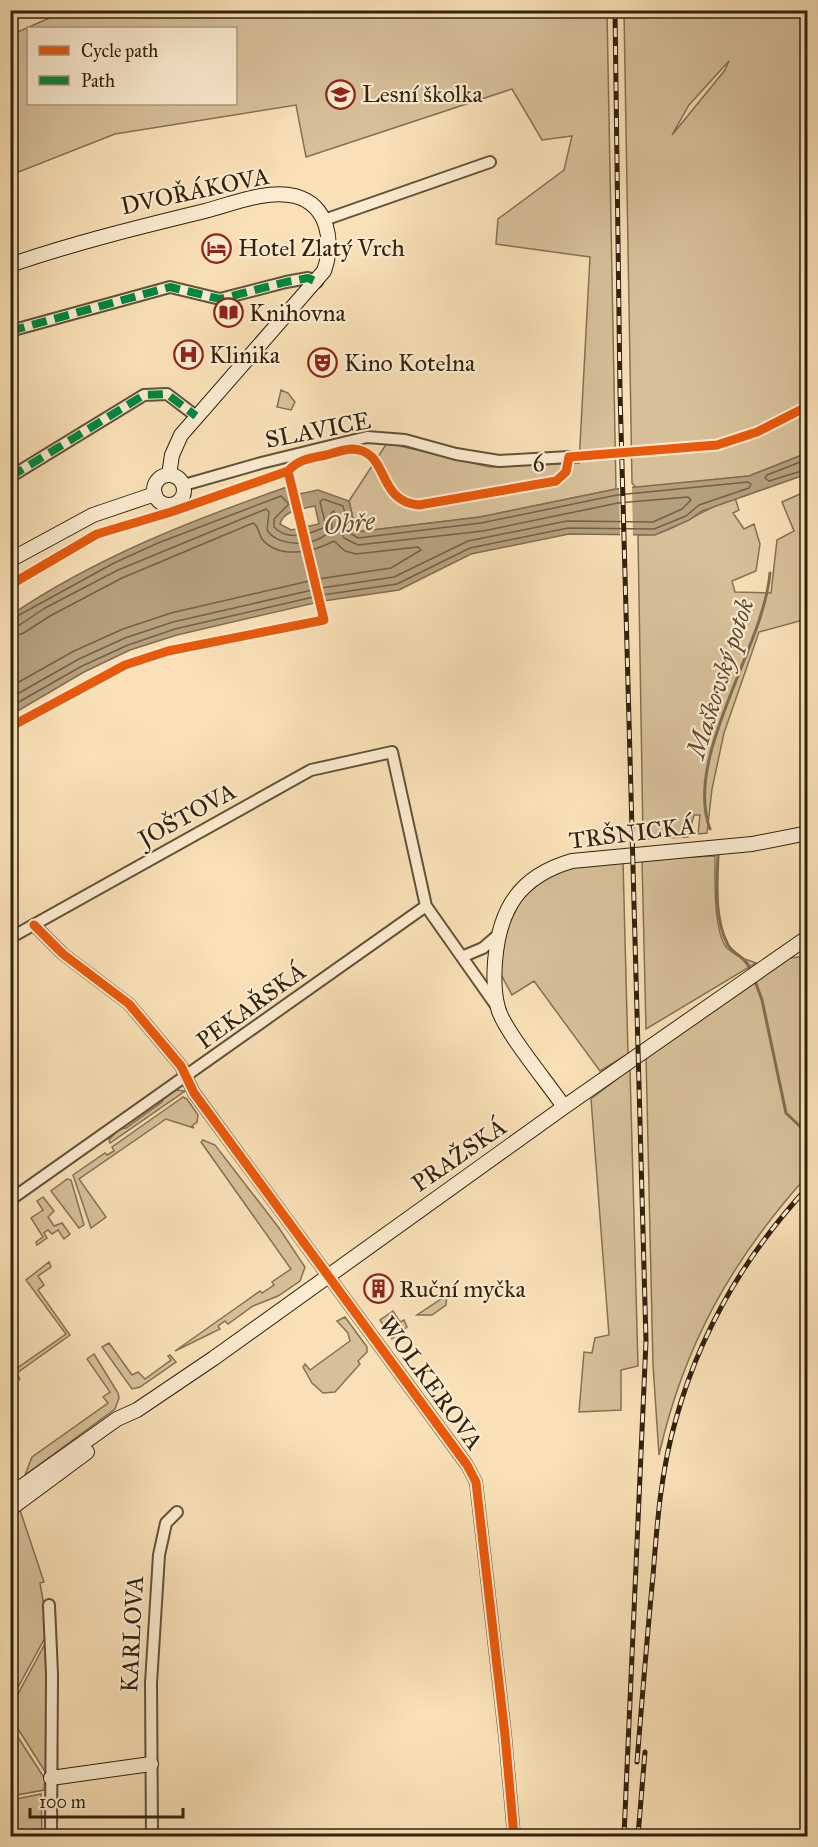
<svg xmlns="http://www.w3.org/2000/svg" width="818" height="1847" font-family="'IM FELL Great Primer',serif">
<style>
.green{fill:#d7c099;stroke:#847154;stroke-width:1.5;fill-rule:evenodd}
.water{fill:#b59f7d;stroke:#806d51;stroke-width:1.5;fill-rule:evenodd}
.pier{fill:#f9e0b6}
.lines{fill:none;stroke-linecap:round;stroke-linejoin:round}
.shore{stroke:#736046;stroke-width:1.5}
.stream{stroke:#806d51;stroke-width:3}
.street-casing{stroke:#635238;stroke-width:14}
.secondary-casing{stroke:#31220e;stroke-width:16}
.street{stroke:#fbebd0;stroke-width:10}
.secondary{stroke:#fbebd0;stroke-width:14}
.rail-casing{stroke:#31220e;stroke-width:5}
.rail{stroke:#fbebd0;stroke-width:3;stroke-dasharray:9;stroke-linecap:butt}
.quiet{stroke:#00873e;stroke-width:8;stroke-dasharray:15 8;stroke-linecap:butt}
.cycleway-casing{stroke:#fbebd0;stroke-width:13}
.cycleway{stroke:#e8590c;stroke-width:9}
.labels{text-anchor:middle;stroke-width:4.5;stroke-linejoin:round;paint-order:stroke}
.poi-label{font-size:24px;fill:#31220e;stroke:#fbebd0;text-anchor:start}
.street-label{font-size:24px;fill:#31220e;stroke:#fbebd0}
.water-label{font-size:26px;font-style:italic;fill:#5f4e35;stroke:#fbebd0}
</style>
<rect width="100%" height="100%" fill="#f9e0b6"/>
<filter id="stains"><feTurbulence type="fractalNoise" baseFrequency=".00333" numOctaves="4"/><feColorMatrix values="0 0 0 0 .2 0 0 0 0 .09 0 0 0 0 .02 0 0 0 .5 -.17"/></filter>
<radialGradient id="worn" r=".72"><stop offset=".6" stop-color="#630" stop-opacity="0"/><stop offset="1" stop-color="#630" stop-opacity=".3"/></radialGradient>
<!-- green -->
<path class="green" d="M65 11H607L616 489 480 517 356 532 349 501 387 443 490 467 579 463 590 257 496 244 498 219 564 170 572 136 542 140 512 89 306 157 296 105 115 134 11 175V35ZM28 28H236V104H28Z
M624 11H751L748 17 753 11H807V453L749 476 636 488 632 483ZM729 61 725 70 672 135 689 105Z
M281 390 288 393 295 402 291 410 277 407Z
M807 491V619L759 632 724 733 712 789 707 833 698 834 700 815H694L688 837 643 839 638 535C674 536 701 508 735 498L739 510 733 513 744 529 754 524 760 544 756 571 732 581 735 592 771 593 777 540 794 531 782 502Z
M715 856C715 876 713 932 727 948 735 956 745 959 756 963L646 1029 642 859Z
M623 861 628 1054 600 1071 534 981 512 995 498 969 504 935 525 891 546 876 581 864Z
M807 956V1176C732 1260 684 1344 659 1455L653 1365 646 1056 790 958Z
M630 1069 638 1366 621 1370V1410L579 1412 584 1352 592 1353 595 1338 609 1335 591 1099Z
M173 1090 185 1091 110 1143 109 1140 119 1129 126 1128 162 1102 165 1095Z
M183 1097 187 1099 198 1115 197 1122 192 1126 194 1128 166 1119 79 1179 106 1217 91 1228 73 1175 105 1153 107 1155 114 1151 112 1147Z
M203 1140 215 1145 279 1228 305 1267 300 1281 278 1296 253 1306 228 1324 225 1321 218 1326 220 1329 175 1351 260 1291 262 1293 274 1285 272 1282 291 1269 201 1142Z
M67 1179 71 1180 84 1225 79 1228 51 1191Z
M43 1197 54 1211 48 1217 54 1226 62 1223 70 1234 64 1239 58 1230 52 1234 48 1230 44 1233 47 1238 37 1245 36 1242 43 1237 31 1218 43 1210 37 1201Z
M49 1262 51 1267 38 1276 44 1285 38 1290 70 1335 17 1373 20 1380 13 1371 66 1334 26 1280Z
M447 1295 446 1305 432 1315H417Z
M393 1311 400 1322 404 1320 407 1327 392 1339 380 1320Z
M345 1317 367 1347V1352L358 1361 360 1364 335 1392 323 1393 312 1383 303 1367 305 1364 310 1370 350 1341 348 1333 337 1321Z
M109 1343 132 1375 138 1372 145 1379 171 1360 168 1356 170 1355 176 1362 140 1387 132 1389 102 1347Z
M94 1354 118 1393 119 1398 115 1409 25 1475 32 1457 108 1403 103 1397 110 1392 87 1359Z
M20 1510 44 1582 40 1583 47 1623 46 1636 11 1700V1517Z
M46 1642V1773L11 1718V1707Z
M10 1725 45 1779 44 1790 11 1796Z
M41 1794 42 1836H11V1800Z"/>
<!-- water -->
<path class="water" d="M807 453V474L702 511 689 520 655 535 569 534 471 554 399 590 323 601 177 635 130 650 84 672 11 715V615C95 558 192 520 287 487L290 496 318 490 349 501 356 532 480 517 616 489 749 476ZM315 506 319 524 291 530 280 524C284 510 301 509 315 506Z"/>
<!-- pier -->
<path class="pier" d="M619 486H632L633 538H620Z"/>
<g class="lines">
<!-- shore -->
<path class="shore" d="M808 459 767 475 765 478 769 481 808 469
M10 620 114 563 158 543 281 496 289 504 274 519V527C287 541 307 535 323 528L325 522 320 502 323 499 343 506 350 533 358 538 481 523 617 495 748 482 751 484 749 488 699 505 686 516 654 529 568 528 470 548 397 584 322 595 175 629 128 645 82 666 10 707
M10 627 18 626 45 608 118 570 266 509 269 512 267 530C279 549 320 547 332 528L331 513 334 511 344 538 358 545 483 531 618 503 688 497 691 500 682 509 653 522 567 521 468 541 394 577 321 588 173 622 125 638 79 659 10 698
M10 636 22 634 50 616 122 578 253 523C259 526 258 533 262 539 279 560 313 552 334 541L345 551 356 554 418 547 421 550 391 568 318 579 171 613 123 629 74 651 10 687"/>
<!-- stream -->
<path class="stream" d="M710 829C683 757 764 647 770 573
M718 855C717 883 714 919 728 945 734 955 746 957 750 969
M755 981 762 1000 786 1113 808 1134"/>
<defs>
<path id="street" d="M324 220 490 162
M10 331 170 287 220 299 286 282 308 278 317 282
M10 477 144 395 167 394 196 416
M184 485 261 463 367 437 405 440 456 454 499 461 569 457
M34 925 63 954 129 1004 181 1066 194 1093 467 1465 476 1482 478 1500 505 1735 514 1836
M10 938 311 770 392 752 426 906 495 1004
M464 956 483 948 498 935
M10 1200 426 906
M49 1605 52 1674 51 1836
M152 1836 151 1683 159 1555 166 1523 177 1512"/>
<path id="secondary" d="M10 265C74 243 139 227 205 211 232 204 267 189 295 196 329 205 334 243 324 271L181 435 172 455 169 475
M154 490a15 15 0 1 1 30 0a15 15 0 1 1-30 0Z
M10 560 93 515 155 494
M564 1107C549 1084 504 1031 498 1008 494 994 494 976 495 962 499 908 520 876 572 861L752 844 808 833
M10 1495 117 1419 137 1410 214 1358 564 1107 808 937
M10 1509 87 1452
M51 1778 151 1764"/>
</defs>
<!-- street casing -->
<use href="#street" class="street-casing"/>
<!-- secondary casing -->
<use href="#secondary" class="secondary-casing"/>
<!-- street -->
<use href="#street" class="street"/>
<!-- secondary -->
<use href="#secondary" class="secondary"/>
<defs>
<path id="rail" d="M615 10 620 392 646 1341 624 1836
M637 1762C642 1700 647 1638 653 1576 657 1523 661 1470 676 1419 700 1332 746 1254 808 1187
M638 1836 645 1752"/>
</defs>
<!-- rail casing -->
<use href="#rail" class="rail-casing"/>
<!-- rail -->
<use href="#rail" class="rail"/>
<!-- quiet -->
<path class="quiet" d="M10 331 170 287 220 299 286 282 308 278 317 282
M10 477 144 395 167 394 196 416"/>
<defs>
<path id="cycleway" d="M10 585 97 534 171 512 288 471C299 459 311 458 326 455 334 453 344 449 353 449 390 451 376 502 419 505L556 481 566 472 569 457 717 445 757 432 808 406
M10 727 125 665 168 651 324 620 288 471
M34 925 63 954 129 1004 181 1066 194 1093 467 1465 476 1482 478 1500 505 1735 514 1836"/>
</defs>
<!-- cycleway casing -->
<use href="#cycleway" class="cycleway-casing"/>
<!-- cycleway -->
<use href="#cycleway" class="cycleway"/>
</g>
<!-- icons -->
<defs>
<symbol id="school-ring" viewBox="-11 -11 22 22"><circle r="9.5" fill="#fbebd0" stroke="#8f2418" stroke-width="1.5"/><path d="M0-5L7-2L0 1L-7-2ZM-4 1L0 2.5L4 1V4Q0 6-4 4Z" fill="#8f2418"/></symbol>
<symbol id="hotel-ring" viewBox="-11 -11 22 22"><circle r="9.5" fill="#fbebd0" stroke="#8f2418" stroke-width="1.5"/><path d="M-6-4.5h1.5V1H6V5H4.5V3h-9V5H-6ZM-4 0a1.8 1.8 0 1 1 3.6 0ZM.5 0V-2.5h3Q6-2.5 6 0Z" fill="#8f2418"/></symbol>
<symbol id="library-ring" viewBox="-11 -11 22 22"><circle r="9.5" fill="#fbebd0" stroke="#8f2418" stroke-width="1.5"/><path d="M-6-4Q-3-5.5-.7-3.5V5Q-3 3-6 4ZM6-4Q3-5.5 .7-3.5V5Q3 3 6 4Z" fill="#8f2418"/></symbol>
<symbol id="hospital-ring" viewBox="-11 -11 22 22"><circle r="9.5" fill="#fbebd0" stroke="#8f2418" stroke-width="1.5"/><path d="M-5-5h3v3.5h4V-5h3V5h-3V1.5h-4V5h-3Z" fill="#8f2418"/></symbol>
<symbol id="theatre-ring" viewBox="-11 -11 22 22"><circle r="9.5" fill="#fbebd0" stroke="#8f2418" stroke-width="1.5"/><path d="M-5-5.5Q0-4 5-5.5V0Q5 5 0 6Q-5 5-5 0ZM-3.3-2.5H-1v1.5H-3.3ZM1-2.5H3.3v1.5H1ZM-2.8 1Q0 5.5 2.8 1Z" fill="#8f2418"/></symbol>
<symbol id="building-ring" viewBox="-11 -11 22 22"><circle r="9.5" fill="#fbebd0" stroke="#8f2418" stroke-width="1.5"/><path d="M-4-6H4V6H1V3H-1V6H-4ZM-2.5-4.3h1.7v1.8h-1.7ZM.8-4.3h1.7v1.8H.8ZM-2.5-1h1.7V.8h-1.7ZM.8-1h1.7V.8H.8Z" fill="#8f2418"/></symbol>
</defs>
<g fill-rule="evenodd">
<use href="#school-ring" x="324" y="78" width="33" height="33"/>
<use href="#hotel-ring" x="200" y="232" width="33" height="33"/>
<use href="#library-ring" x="212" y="296" width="33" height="33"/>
<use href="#hospital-ring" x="172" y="338" width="33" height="33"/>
<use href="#theatre-ring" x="306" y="346" width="33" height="33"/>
<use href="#building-ring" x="362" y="1272" width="33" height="33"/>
</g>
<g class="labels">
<!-- poi labels -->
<g class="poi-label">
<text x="362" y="102">Lesní školka</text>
<text x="238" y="256">Hotel Zlatý Vrch</text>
<text x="249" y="321">Knihovna</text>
<text x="209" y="363">Klinika</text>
<text x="344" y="371">Kino Kotelna</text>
<text x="399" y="1297">Ruční myčka</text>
</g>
<!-- street labels -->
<g class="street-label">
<text transform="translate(195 191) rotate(-12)" y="8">DVOŘÁKOVA</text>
<text transform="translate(318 430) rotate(-11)" y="8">SLAVICE</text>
<text transform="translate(538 463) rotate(-13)" y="8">6</text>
<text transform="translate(187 815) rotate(-29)" y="8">JOŠTOVA</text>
<text transform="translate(632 833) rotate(-7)" y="8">TRŠNICKÁ</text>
<text transform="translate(251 1006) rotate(-36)" y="8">PEKAŘSKÁ</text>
<text transform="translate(459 1155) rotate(-35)" y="8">PRAŽSKÁ</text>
<text transform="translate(431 1383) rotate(54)" y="8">WOLKEROVA</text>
<text transform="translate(132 1634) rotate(-87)" y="8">KARLOVA</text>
</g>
<!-- water labels -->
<g class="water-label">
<text transform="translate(349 523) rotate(-5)" y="9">Ohře</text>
<text transform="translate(720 678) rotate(-72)" y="9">Maškovský potok</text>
</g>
</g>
<!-- margin -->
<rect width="818" height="1847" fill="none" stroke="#f9e0b6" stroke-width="36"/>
<rect x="12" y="12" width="794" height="1823" fill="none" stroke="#31220e" stroke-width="3"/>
<rect x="18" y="18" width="782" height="1811" fill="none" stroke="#31220e" stroke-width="1.5"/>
<!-- legend -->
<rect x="27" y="27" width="210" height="78" fill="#fbebd0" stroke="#aa9b82" stroke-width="1.5"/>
<rect x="39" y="46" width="30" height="9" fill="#e8590c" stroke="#aa9b82" stroke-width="1.5"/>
<text x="81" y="57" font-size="18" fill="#31220e">Cycle path</text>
<rect x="39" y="76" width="30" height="9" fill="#00873e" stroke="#aa9b82" stroke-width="1.5"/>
<text x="81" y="87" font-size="18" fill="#31220e">Path</text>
<!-- scale -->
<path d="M30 1808v9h153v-9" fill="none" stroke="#31220e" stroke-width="3"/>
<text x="39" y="1808" font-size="18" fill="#31220e" stroke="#fbebd0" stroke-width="4.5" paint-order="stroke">100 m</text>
<rect width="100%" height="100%" filter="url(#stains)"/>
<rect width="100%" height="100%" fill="url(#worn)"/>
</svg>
